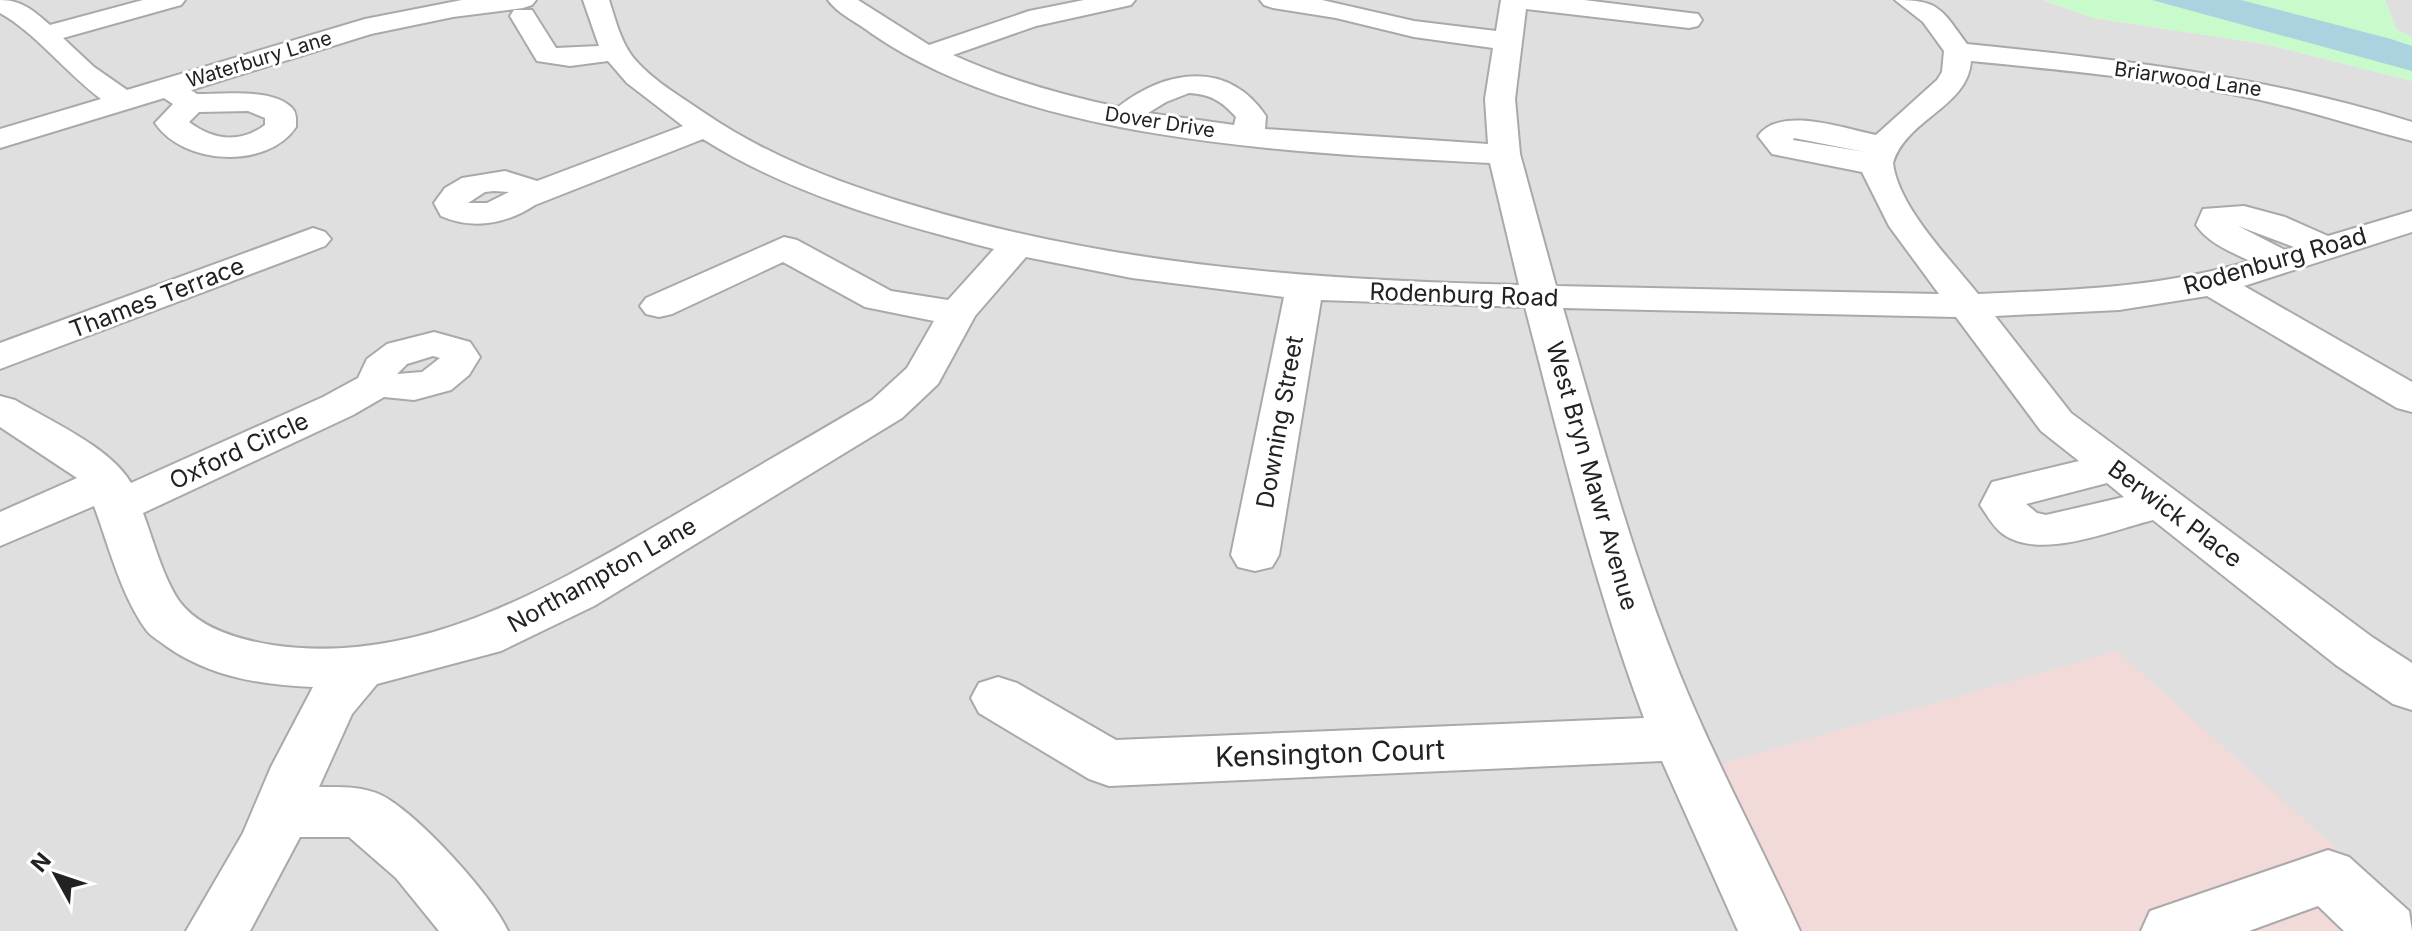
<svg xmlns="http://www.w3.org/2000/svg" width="2412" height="931" font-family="Inter,sans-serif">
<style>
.residential{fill:#e0dfdf}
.commercial{fill:#f2dad9}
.park{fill:#c8facc}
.water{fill:#aad3df}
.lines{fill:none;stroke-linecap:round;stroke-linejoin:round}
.minor-casing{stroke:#a9a9a9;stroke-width:4}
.minor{fill:#fff;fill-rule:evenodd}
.labels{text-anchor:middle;stroke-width:6;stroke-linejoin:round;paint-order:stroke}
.far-street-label{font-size:20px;fill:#222;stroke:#fff}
.street-label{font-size:24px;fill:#222;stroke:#fff}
.near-street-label{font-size:28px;fill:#222;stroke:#fff}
</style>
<rect width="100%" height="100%" fill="#f2efe9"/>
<!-- residential -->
<path class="residential" d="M0 0H2043L2093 18 2265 44 2412 81V917L2116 652 1756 931H0Z
M2385 0H2412V37L2397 30Z"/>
<!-- commercial -->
<path class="commercial" d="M2117 651 2412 917V931H1780L1703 769Z"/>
<!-- park -->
<path class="park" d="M2043 0H2385L2397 30 2412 37V81L2265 44 2093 18Z"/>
<!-- water -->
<path class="water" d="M2152 0H2241L2391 39 2412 46V71Z"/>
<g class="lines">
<defs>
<path id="minor" d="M0 0C22 0 34 11 50 25L143 0H185L181 5 63 38 94 67 127 90 365 19 462 0H536L532 5 523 8 453 17 371 34 191 90 197 94C223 94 273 88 292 108 297 113 296 121 296 127 267 170 183 165 155 123L173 104 164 98 0 148V129L101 99C66 73 36 33 0 13ZM248 111 265 118V125C240 144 213 140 189 122L199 112Z
M583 0H609C615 18 620 40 632 56 650 79 680 96 703 112 768 157 844 185 919 207 1115 266 1316 280 1519 285L1490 163C1301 153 1029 143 871 33 858 23 838 14 828 0H858L929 45 1029 11 1084 0H1135L1131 5 1036 26 953 55C1006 79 1061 95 1118 107 1167 69 1228 60 1266 116L1265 129 1488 144 1485 99 1493 48 1414 37 1336 18 1273 8 1264 5 1260 0H1322L1414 21 1496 31 1501 0H1584L1698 14 1702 20 1698 26 1689 28 1526 9 1515 99 1520 154 1556 286 1939 294 1889 226 1862 172 1772 154 1758 136C1780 105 1845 129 1876 135L1937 80 1942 72 1944 51 1923 22 1895 0C1940 0 1941 9 1967 44 2118 59 2266 76 2412 122V141C2356 127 2302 108 2246 97 2155 79 2063 70 1971 61 1968 107 1906 119 1893 163 1898 207 1951 260 1978 294 2070 290 2161 288 2250 261 2231 252 2208 243 2196 225L2203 209 2244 206 2285 217 2328 236 2412 211V232L2244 286 2412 382V412L2397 408 2207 296 2119 310 1995 316 2071 413 2372 637 2412 663V710L2393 704 2336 665 2153 520C2112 530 2041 561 2003 534 1993 527 1987 515 1980 505L1992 482 2079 461 2041 431 1956 317 1563 308C1596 420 1626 535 1668 644 1705 743 1756 835 1800 931H1738L1662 761 1109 786 1089 779 979 713 971 698 979 683 998 677 1017 683 1116 740 1644 718C1594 584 1561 445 1525 307L1321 300 1279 555 1272 567 1255 571 1238 567 1231 555 1284 297 1132 278 1026 257 975 316 938 384 902 418 594 606 501 651 377 684 352 714 319 787C340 787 362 786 381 795 417 813 492 895 508 931H439L396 878 349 837H300L250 931H186L243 833 271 767 313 687C261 685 210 677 166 646 160 641 152 637 147 631 121 596 109 546 94 506L0 546V512L77 478 0 427V396L15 400C50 421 110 447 131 483L323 397 358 378 367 359 387 344 434 332 470 342 480 357 469 375 451 390 414 400 384 397 353 415 143 513C153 539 166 589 185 608 207 631 242 640 272 645 420 667 550 587 673 516 739 477 806 439 872 400L907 368 934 321 865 307 783 262 672 314 659 317 646 314 640 306 646 298 784 237 797 240 891 291 948 300 994 249C894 223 792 195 703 139L535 205C506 224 473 230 441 216L434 203 445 188 462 178 505 171 537 181 683 126 627 83 608 61 570 66 537 61 510 16 514 10H532L556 48 599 46ZM1189 93C1210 94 1222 101 1236 117L1234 125 1148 113 1166 102ZM1794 138 1865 152 1793 140ZM494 191 509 192 487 203H468L485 192ZM2238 226 2294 247 2285 250ZM433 356 440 358 422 372 397 374 407 364ZM2107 483 2124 497 2046 515 2037 513 2026 504Z
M313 228 325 232 331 239 325 246 0 369V343Z
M2328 850 2349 857 2409 911 2412 931H2344L2318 906 2249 931H2141L2150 911Z"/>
</defs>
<!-- minor casing -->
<use href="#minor" class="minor-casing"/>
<!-- minor -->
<use href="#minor" class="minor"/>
</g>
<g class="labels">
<!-- far-street labels -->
<g class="far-street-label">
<text transform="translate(259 59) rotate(-17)" y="7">Waterbury Lane</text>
<text transform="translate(2188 79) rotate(8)" y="7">Briarwood Lane</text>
<text transform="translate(1160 122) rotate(9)" y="7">Dover Drive</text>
</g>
<!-- street labels -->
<g class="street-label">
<text transform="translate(2275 261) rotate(-16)" y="8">Rodenburg Road</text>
<text transform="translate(1464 295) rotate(2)" y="8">Rodenburg Road</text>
<text transform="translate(157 298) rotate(-21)" y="8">Thames Terrace</text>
<text transform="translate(1280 422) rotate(-80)" y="8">Downing Street</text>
<text transform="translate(239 451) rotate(-25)" y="8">Oxford Circle</text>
<text transform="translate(1592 476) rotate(74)" y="8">West Bryn Mawr Avenue</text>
<text transform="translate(2175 514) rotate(37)" y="8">Berwick Place</text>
<text transform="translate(602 575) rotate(-29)" y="8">Northampton Lane</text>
</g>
<!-- near-street labels -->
<g class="near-street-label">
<text transform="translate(1330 753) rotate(-2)" y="10">Kensington Court</text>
</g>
</g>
<!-- north arrow -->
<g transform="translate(56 875) rotate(310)" stroke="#ffffff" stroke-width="6" paint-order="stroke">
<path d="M0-6L14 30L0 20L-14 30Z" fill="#222222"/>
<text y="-12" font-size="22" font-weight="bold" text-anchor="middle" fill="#222222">N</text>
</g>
</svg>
